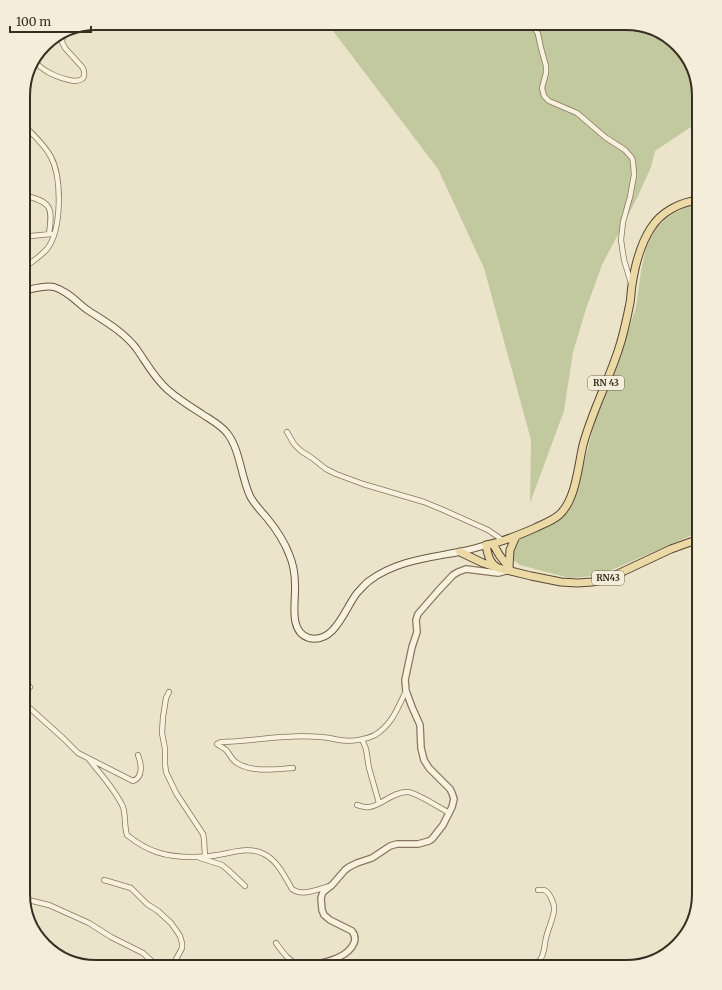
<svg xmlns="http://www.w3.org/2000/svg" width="722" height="990" font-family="Merriweather,serif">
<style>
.green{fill:#c2c99e}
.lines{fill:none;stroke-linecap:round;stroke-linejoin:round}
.minor-casing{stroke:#87775f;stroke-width:6}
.tertiary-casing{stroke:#87775f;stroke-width:8}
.secondary-casing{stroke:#695842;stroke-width:8}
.primary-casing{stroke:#564533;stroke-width:9}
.minor{stroke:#f7f1dd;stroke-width:4.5}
.tertiary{stroke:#f7f1dd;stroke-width:5.5}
.secondary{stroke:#f7f1dd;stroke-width:6}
.primary{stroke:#ebd9a6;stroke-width:7}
.labels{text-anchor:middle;stroke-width:3.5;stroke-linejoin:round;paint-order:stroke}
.shield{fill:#f4edd9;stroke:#716759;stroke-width:1}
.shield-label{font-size:9px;font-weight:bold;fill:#392e22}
.rim{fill:none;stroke:#392e22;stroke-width:2}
</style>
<rect width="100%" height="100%" fill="#ece4ca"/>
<!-- green -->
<path class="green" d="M327 23H367L402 28V23H630L663 33 689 59 699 96V126L691 127 655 151 651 167 638 196 602 265 586 309 573 352 564 411 530 503 531 440 484 268 438 169Z
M699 205V532L614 569 593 576 570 578 542 571 520 565 512 559V550L518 541 523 536 553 524 560 519 566 514 576 493 595 421 617 365 636 307 641 271 646 248 655 230 663 221 673 214 686 207Z"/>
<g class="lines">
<defs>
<path id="minor" d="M532 23 538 34 541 48 546 66V73L542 88 544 96 549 101 577 113 605 137 625 150 632 158 633 162 634 175 630 197 623 222 621 240 624 260 631 283
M33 60C38 65 42 69 48 72 56 77 91 91 83 68L65 48 62 42 63 36
M23 195C51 202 53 206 49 234
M23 236H31L51 234
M23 269C31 262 40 257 47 249 62 230 62 178 51 157 45 145 32 134 23 124
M287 432 294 444 301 451 312 458 326 469 336 474 363 484 424 502 441 509 488 530 504 541
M23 692 30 687
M169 692 166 698 163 717 162 733 165 749V764L166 772 176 793 203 834 204 839 205 857
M23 702 63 738 78 753 133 781C144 777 141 763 138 755
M362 739 366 749 369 768 379 803
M88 758C100 774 115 789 123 807 126 816 124 826 127 835 148 852 166 857 192 857 200 857 209 857 217 855 232 853 249 846 264 854 277 860 285 877 292 889 303 897 318 889 330 886
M293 768C276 769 253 773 237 763 231 760 230 753 225 749 222 747 219 746 217 744L221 742C242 742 263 738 284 737 296 736 309 736 321 737 327 737 333 739 339 740 350 742 365 740 375 735 392 725 398 707 406 691
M357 805C361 806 365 808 369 807 381 806 392 792 407 792 416 792 440 808 449 813
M23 820 24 816 23 808
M200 858 222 865 228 870 245 886
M104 880 131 888 147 904 158 911 171 923 176 930 180 936 182 943V948L172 967
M23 888 25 869 23 855
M24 899 49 905 89 923 111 937 143 953 158 967
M276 943C284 954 288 960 301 967
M648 961 655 959
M519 967C525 966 534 966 539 961 545 955 544 945 546 938 548 929 553 919 554 911 555 905 550 892 544 890 543 890 539 890 538 890"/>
<path id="tertiary" d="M304 967C320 963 347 960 354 943 356 938 355 935 352 931L330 920 324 915 322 910 321 898 323 892 332 885 345 870 349 867 357 863 372 858 390 846 397 844H418L429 841 432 839 443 825 452 807 454 799 452 793 450 789 429 768 424 760 421 748 420 725 412 707 406 691 405 680 412 647 417 632 416 620 418 614 438 591 453 575 458 572 466 569 498 573 510 570"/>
<path id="secondary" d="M23 291C33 289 44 285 54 287 67 291 76 301 86 309 104 321 123 331 136 348 146 362 154 378 168 390 178 399 191 407 202 414 211 420 221 425 227 433 240 449 241 477 250 496 254 504 261 511 267 518 276 529 284 541 289 554 293 563 295 574 295 585 296 601 288 632 309 638 335 644 345 608 357 593 361 589 365 584 369 581 395 561 428 558 459 552 468 550 477 548 486 545"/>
<path id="primary" d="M699 539 671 549 607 579 592 582 577 583 561 582 531 576 498 568C489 563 488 555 486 545 503 542 519 535 535 528 543 524 552 521 559 515 576 500 578 466 583 445 592 411 609 380 619 348 624 333 627 318 630 303 631 297 631 291 632 285 635 265 640 245 651 228 661 212 680 202 699 200
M493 544 500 556 509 567 510 570
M460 552 483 563 495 567
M509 567 510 550 516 536"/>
</defs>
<!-- minor casing -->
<use href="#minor" class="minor-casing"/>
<!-- tertiary casing -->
<use href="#tertiary" class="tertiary-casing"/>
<!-- secondary casing -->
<use href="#secondary" class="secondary-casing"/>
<!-- primary casing -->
<use href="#primary" class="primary-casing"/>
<!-- minor -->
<use href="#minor" class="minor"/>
<!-- tertiary -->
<use href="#tertiary" class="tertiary"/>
<!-- secondary -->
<use href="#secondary" class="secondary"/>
<!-- primary -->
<use href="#primary" class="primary"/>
</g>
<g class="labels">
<!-- shield labels -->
<g class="shield">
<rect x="588" y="376" width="36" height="14" rx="3"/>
<rect x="592" y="571" width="32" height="14" rx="3"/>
</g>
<g class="shield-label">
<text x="606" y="386">RN 43</text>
<text x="608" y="581">RN43</text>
</g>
</g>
<!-- crop -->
<path d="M0 0H722V990H0ZM96 30H626A66 66 0 0 1 692 96V894A66 66 0 0 1 626 960H96A66 66 0 0 1 30 894V96A66 66 0 0 1 96 30Z" fill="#f4edd9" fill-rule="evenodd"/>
<path class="rim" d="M96 30H626A66 66 0 0 1 692 96V894A66 66 0 0 1 626 960H96A66 66 0 0 1 30 894V96A66 66 0 0 1 96 30Z"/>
<!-- scale -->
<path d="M10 26v6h81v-6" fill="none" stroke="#392e22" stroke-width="2"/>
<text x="16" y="26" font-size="12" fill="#392e22" stroke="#f4edd9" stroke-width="3" paint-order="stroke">100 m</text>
</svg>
